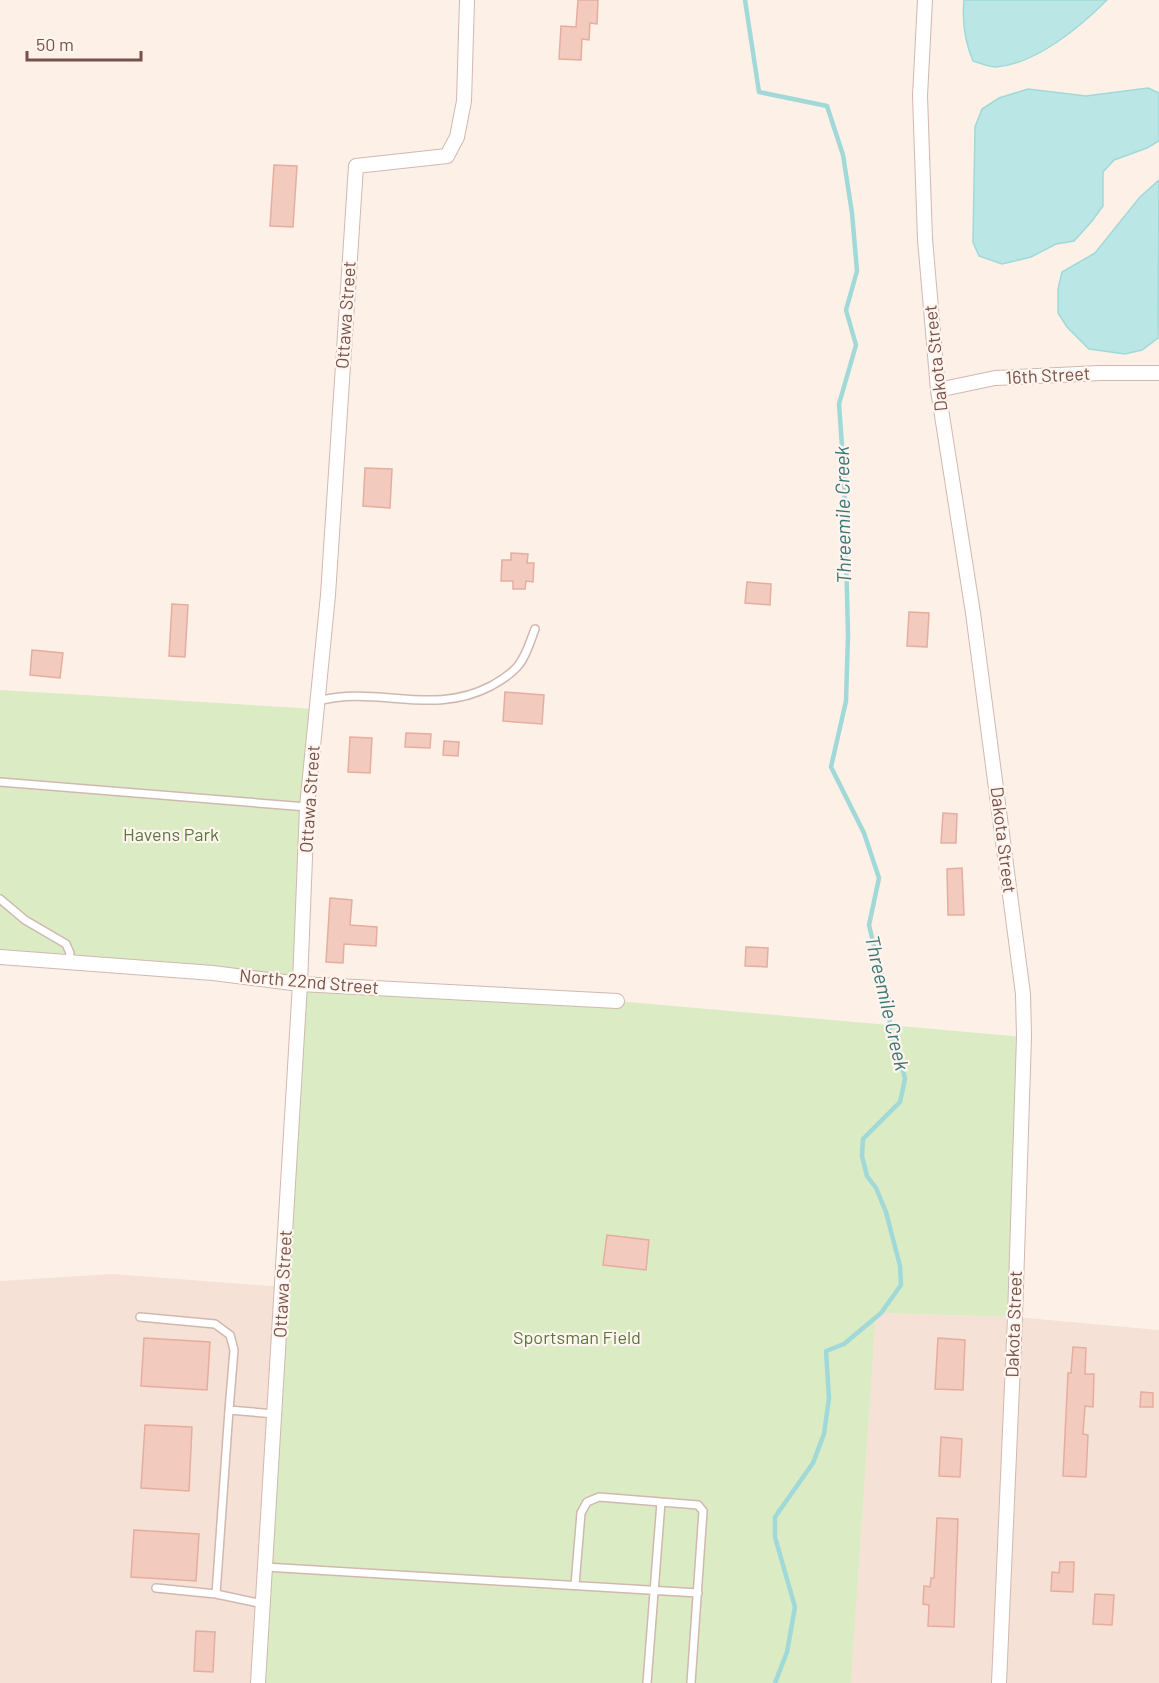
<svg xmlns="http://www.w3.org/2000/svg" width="1159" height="1683" font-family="Barlow,sans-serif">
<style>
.residential{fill:#f5e1d5}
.green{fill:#dbebc4}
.water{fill:#bae7e6;stroke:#a0d9d8;stroke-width:1.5}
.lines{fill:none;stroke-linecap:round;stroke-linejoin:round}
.stream{stroke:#a0d9d8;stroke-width:4.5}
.building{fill:#f3cabe;stroke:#e6ad9e;stroke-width:1.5}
.lane-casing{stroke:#d1b8af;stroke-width:10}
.street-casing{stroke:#d1b8af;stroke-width:16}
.lane{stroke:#fff;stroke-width:7}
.street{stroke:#fff;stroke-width:14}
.labels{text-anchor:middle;stroke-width:4.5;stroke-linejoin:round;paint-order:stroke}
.street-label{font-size:18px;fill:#77524a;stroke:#fff5ee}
.park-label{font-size:18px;fill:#59773f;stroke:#fff5ee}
.water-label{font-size:20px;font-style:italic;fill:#3a7675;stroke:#fff5ee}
</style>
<rect width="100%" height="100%" fill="#fdf0e7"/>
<!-- residential -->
<path class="residential" d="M112 1274 283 1287 258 1683H0V1281Z
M876 1313 1015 1317 1159 1330V1683H851Z"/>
<!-- green -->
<path class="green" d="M0 690 317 709 301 983 617 1001 1024 1037 1015 1317 876 1313 851 1683H258L300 984 0 956Z"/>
<!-- water -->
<path class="water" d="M964 0H1107C1080 27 1036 64 996 67 989 67 980 63 973 61 965 42 962 21 964 0Z
M1148 88 1159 93V141L1147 148 1114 160 1103 172V206L1092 221 1074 241 1056 244 1031 257 1002 264 979 256 973 242 975 127 982 109 999 98 1028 89 1086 96Z
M1159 180 1158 338 1142 350 1125 354 1089 349 1067 327 1058 313V289L1062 272 1095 253 1140 197Z"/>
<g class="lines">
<!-- stream -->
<path class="stream" d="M745 0 759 92 827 106 843 155 852 213 857 271 846 310 856 345 839 404 844 474 848 634 846 701 831 767 864 833 879 878 869 925 878 963 889 999 890 1032 901 1061 905 1079 900 1102 863 1139 862 1156 867 1176 876 1188 886 1212 900 1266 901 1285 881 1313 844 1344 826 1351 829 1398 824 1434 813 1463 775 1517V1537L795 1607 787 1652 775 1683"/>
</g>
<!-- building -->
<path class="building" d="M578 0H598L597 24 590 23 589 40 582 39 581 60 559 59 561 26 576 27Z
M274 165 297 166 293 227 270 226Z
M365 468 392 469 390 508 363 506Z
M511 553 528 554 527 563H534L533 582 526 581 525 589H513V581H501L502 560H511Z
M747 582 771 584 770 605 745 603Z
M172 604 188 605 185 657 169 656Z
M909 612 929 613 927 647 907 646Z
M32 650 63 653 60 678 30 675Z
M505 692 544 695 542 724 503 721Z
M406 733 431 734 430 748 405 747Z
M350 737 372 738 370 773 348 772Z
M444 741 459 742 458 756 443 755Z
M943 813 957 814 956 843H941Z
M962 868 964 915H948L947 869Z
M330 898 352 900 350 925 377 927 376 946 344 944 343 963 326 962Z
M746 947 768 948 767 967 745 966Z
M607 1235 649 1240 646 1270 603 1265Z
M144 1338 210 1342 207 1390 141 1386Z
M938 1338 965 1340 963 1390 935 1389Z
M1073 1347 1086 1348 1085 1374H1094L1093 1407 1085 1406 1083 1434 1088 1435 1086 1477 1063 1476 1068 1373H1071Z
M1141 1392 1153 1393V1407H1140Z
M145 1425 192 1427 189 1491 141 1488Z
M941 1437 962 1439 960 1477 939 1476Z
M937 1518 958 1519 954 1627 928 1626 929 1605 923 1604 924 1586 930 1587 931 1578H934Z
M134 1530 199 1534 196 1581 131 1577Z
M1060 1562H1074L1073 1592 1051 1591 1052 1572 1059 1573Z
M1095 1594 1114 1595 1112 1625 1093 1624Z
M196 1631 215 1632 213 1672 194 1671Z"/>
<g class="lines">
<defs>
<path id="lane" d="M318 701C377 685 432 717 491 686 500 681 510 675 517 667 526 657 530 642 535 629
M0 782 307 807
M0 899 25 920 66 944 70 953 69 961
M140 1317 215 1324 230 1335 234 1350 229 1410
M265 1567 698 1593
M575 1585 581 1513 587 1502 599 1497 698 1505 703 1511 691 1683
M156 1588 216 1594
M263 1604 216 1594 229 1410 275 1414
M647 1683 661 1502"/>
<path id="street" d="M925 0 920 96 925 239 938 390 973 613 1023 994 1024 1037 1015 1317 999 1683
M938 390 995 378 1100 373H1159
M0 957 213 973 300 984 617 1001
M258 1683 300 984 307 807 328 595 356 166 447 156 457 137 464 101 467 0"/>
</defs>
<!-- lane casing -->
<use href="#lane" class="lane-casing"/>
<!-- street casing -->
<use href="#street" class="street-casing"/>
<!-- lane -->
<use href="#lane" class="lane"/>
<!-- street -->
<use href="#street" class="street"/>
</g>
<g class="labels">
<!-- street labels -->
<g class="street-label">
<text transform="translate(346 315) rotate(-86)" y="6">Ottawa Street</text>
<text transform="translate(936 358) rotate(-96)" y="6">Dakota Street</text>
<text transform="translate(1048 376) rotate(-3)" y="6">16th Street</text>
<text transform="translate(310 799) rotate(-86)" y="6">Ottawa Street</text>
<text transform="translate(1003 840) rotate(83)" y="6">Dakota Street</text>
<text transform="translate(309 982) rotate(5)" y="6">North 22nd Street</text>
<text transform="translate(283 1284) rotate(-87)" y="6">Ottawa Street</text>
<text transform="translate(1014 1324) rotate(-88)" y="6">Dakota Street</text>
</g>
<!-- park labels -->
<g class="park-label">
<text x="171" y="841">Havens Park</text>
<text x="577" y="1344">Sportsman Field</text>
</g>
<!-- water labels -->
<g class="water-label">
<text transform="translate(843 515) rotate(-91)" y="7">Threemile Creek</text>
<text transform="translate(887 1003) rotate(77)" y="7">Threemile Creek</text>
</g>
</g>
<!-- scale -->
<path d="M27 51v9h114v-9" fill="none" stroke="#77524a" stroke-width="3"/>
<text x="36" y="51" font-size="18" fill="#77524a" stroke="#fff5ee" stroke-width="4.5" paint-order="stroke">50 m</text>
</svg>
